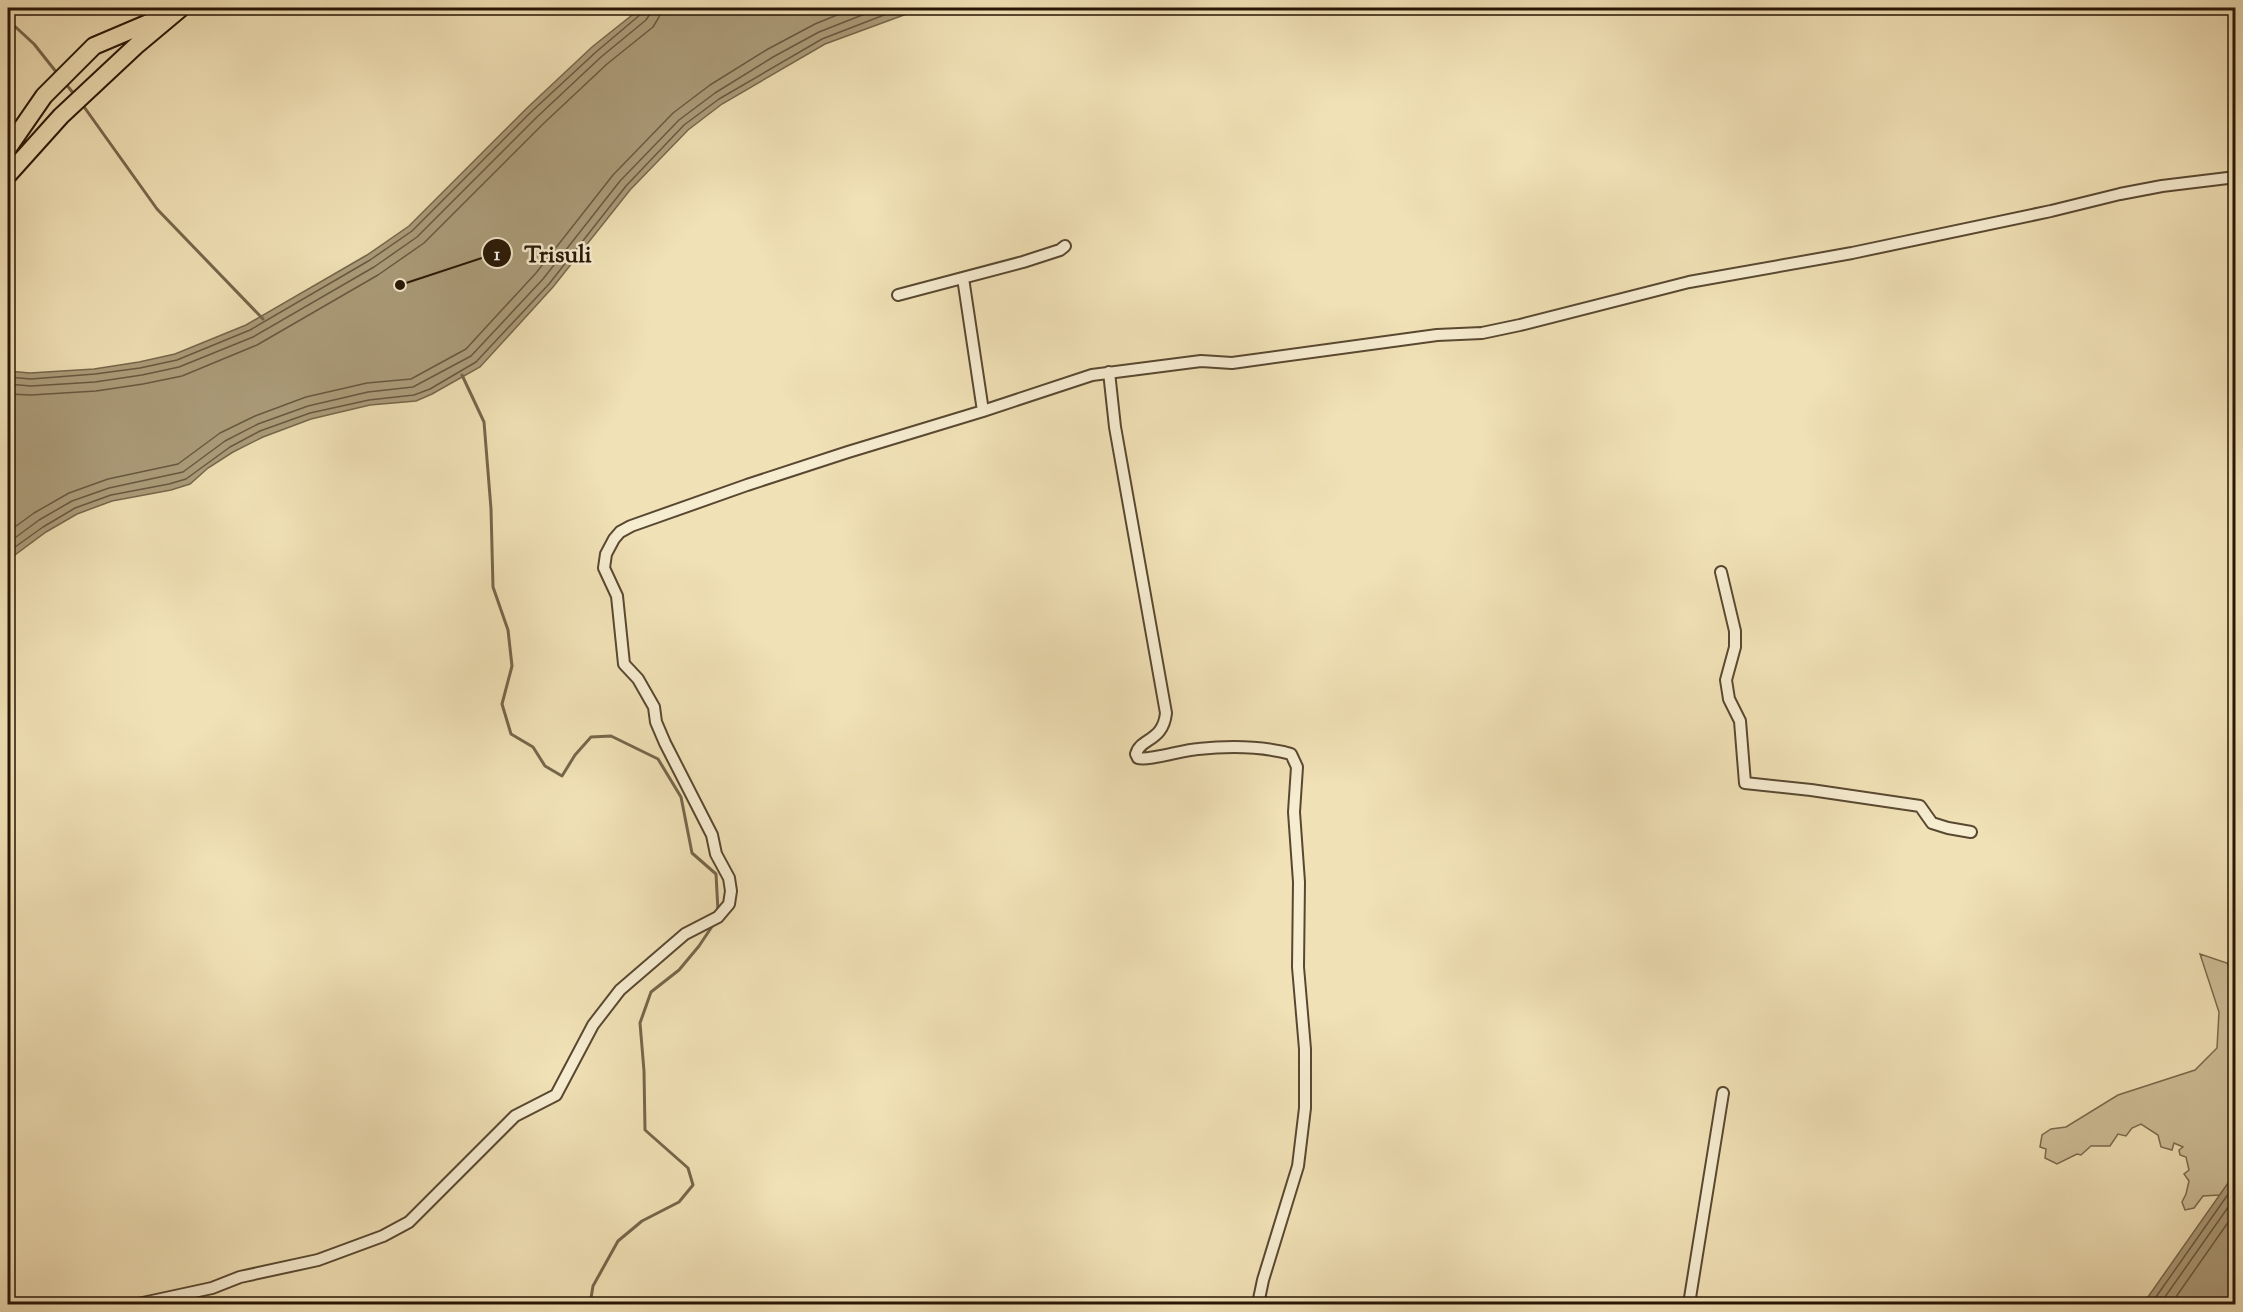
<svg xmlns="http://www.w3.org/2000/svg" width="2243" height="1312" font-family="'Sorts Mill Goudy',serif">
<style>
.green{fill:#cebe98;stroke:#7a6a4e;stroke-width:1.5}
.water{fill:#ac9c7a;stroke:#76664b;stroke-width:1.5}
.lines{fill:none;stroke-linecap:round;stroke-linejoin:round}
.shore{stroke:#695840;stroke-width:1.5}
.stream{stroke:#76664b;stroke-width:3}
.minor-casing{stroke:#594831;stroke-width:14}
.trunk-casing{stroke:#261505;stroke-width:20}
.minor{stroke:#f6ecd0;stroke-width:10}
.trunk{stroke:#f1e1b6;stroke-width:16}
.leader{fill:none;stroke:#261505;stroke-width:2}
.callout-dot{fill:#261505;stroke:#f6ecd0;stroke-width:2}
.mark-label{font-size:18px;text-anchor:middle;font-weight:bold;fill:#fff}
.callout-label{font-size:24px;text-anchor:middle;font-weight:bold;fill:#261505;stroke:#f6ecd0;stroke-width:5;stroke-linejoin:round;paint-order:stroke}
</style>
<rect width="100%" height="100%" fill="#f1e1b6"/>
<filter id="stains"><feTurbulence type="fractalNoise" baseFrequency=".00333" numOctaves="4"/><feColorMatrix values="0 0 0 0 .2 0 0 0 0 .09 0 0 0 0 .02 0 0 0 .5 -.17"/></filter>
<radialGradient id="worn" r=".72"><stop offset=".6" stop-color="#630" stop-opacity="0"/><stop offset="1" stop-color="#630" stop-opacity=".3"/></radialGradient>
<!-- green -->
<path class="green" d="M2200 954 2227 963 2236 979V1173L2220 1195 2203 1196 2194 1208 2185 1210 2182 1202 2186 1194 2189 1181 2184 1174 2189 1170 2186 1157 2180 1155 2179 1150 2183 1147 2174 1143 2172 1150 2161 1147 2158 1135 2141 1124 2132 1128 2126 1136 2118 1134 2110 1146H2091L2081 1155 2077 1154 2057 1164 2045 1158 2046 1149 2040 1147 2042 1135 2051 1129 2066 1127 2118 1095 2195 1070 2217 1048 2219 1012Z"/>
<!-- water -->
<path class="water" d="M641 8H923L825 44 722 104 688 130 630 190 553 287 480 367 432 394 416 401 370 405 311 419 263 437 233 452 208 468 190 484 171 490 112 501 77 514 46 532 8 560V371L30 373 94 369 139 362 175 354 246 325 367 255 409 226 527 108 592 47Z
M2235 1173V1304H2143Z"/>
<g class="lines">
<!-- shore -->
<path class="shore" d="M8 377 31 379 95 374 140 368 177 360 250 330 370 260 412 231 531 112 596 52 641 14 644 8
M8 384 31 386 95 382 142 375 179 367 253 337 374 267 417 237 537 117 601 57 646 20 650 14 651 8
M8 394 31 395 96 391 143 384 182 376 257 345 378 275 424 243 543 124 607 64 653 27 659 17 660 8
M8 532 34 513 69 493 108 479 178 464 220 433 255 416 306 397 367 383 411 379 466 349 536 273 613 175 673 113 710 85 768 49 815 24 854 8
M8 543 39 520 72 501 109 488 183 472 225 441 258 424 308 406 368 392 413 387 471 356 543 279 620 181 679 120 715 93 773 57 819 32 880 8
M8 552 43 527 75 508 111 495 169 484 186 479 230 447 260 431 310 413 369 400 414 395 430 389 476 362 549 284 626 186 684 125 719 99 822 39 902 8
M2151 1304 2236 1183
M2160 1304 2236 1196
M2171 1304 2236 1211"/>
<!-- stream -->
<path class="stream" d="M8 20 34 44 57 73
M65 83 74 94
M82 104 157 209 263 319
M462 375 484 422 491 509 493 587 508 630 512 666 502 704 511 734 533 747 545 766 562 776 575 755 591 737 611 736 658 759 681 797 692 853 716 874 718 911
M590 1304 593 1286 618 1241 642 1221 679 1202 693 1185 688 1168 645 1130 644 1071 640 1023 651 992 679 970 699 946 715 922"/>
<defs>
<path id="minor" d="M963 278 983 411
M898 295 1023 262 1060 250 1065 246
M1109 372 1115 427 1166 713C1163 742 1140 738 1136 754L1138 758C1148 761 1183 750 1198 749 1228 746 1262 746 1291 754L1297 767 1294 812 1299 882 1298 967 1305 1049V1108L1298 1166 1263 1280 1258 1304
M1721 572 1735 631V647L1726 680 1729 699 1740 721 1745 783 1811 790 1920 806 1932 823 1948 828 1971 832
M138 1304 212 1288 240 1277 318 1260 383 1236 409 1222 515 1116 556 1095 593 1025 620 990 685 934 718 917 729 904 731 891 729 878 716 854 712 835 665 743 656 722 654 707 638 679 624 664 617 596 604 568 606 554 614 539 620 532 631 526 747 485 848 452 983 411 1092 375 1201 361 1232 363 1437 335 1482 333 1520 325 1689 282 1852 253 2051 211 2120 194 2162 186 2236 177
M1689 1304 1723 1093"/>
<path id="trunk" d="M8 148 44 96 94 46 160 18
M8 175 61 116 138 44 181 8"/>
</defs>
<!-- minor casing -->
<use href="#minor" class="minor-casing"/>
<!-- trunk casing -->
<use href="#trunk" class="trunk-casing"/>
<!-- minor -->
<use href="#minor" class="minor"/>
<!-- trunk -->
<use href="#trunk" class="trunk"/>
</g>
<!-- callouts -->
<path class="leader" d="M400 285L497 253"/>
<g class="callout-dot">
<circle cx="400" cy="285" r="6"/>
<circle cx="497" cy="253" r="15"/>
</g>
<g class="mark-label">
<text x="497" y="260">1</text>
</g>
<g class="callout-label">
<text x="558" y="262">Trisuli</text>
</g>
<!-- margin -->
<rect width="2243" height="1312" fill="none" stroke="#f1e1b6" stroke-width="30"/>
<rect x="9" y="9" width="2225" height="1294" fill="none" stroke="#261505" stroke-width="3"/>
<rect x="15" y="15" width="2213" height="1282" fill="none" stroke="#261505" stroke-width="1.5"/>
<rect width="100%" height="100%" filter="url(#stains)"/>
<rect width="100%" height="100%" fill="url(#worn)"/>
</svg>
